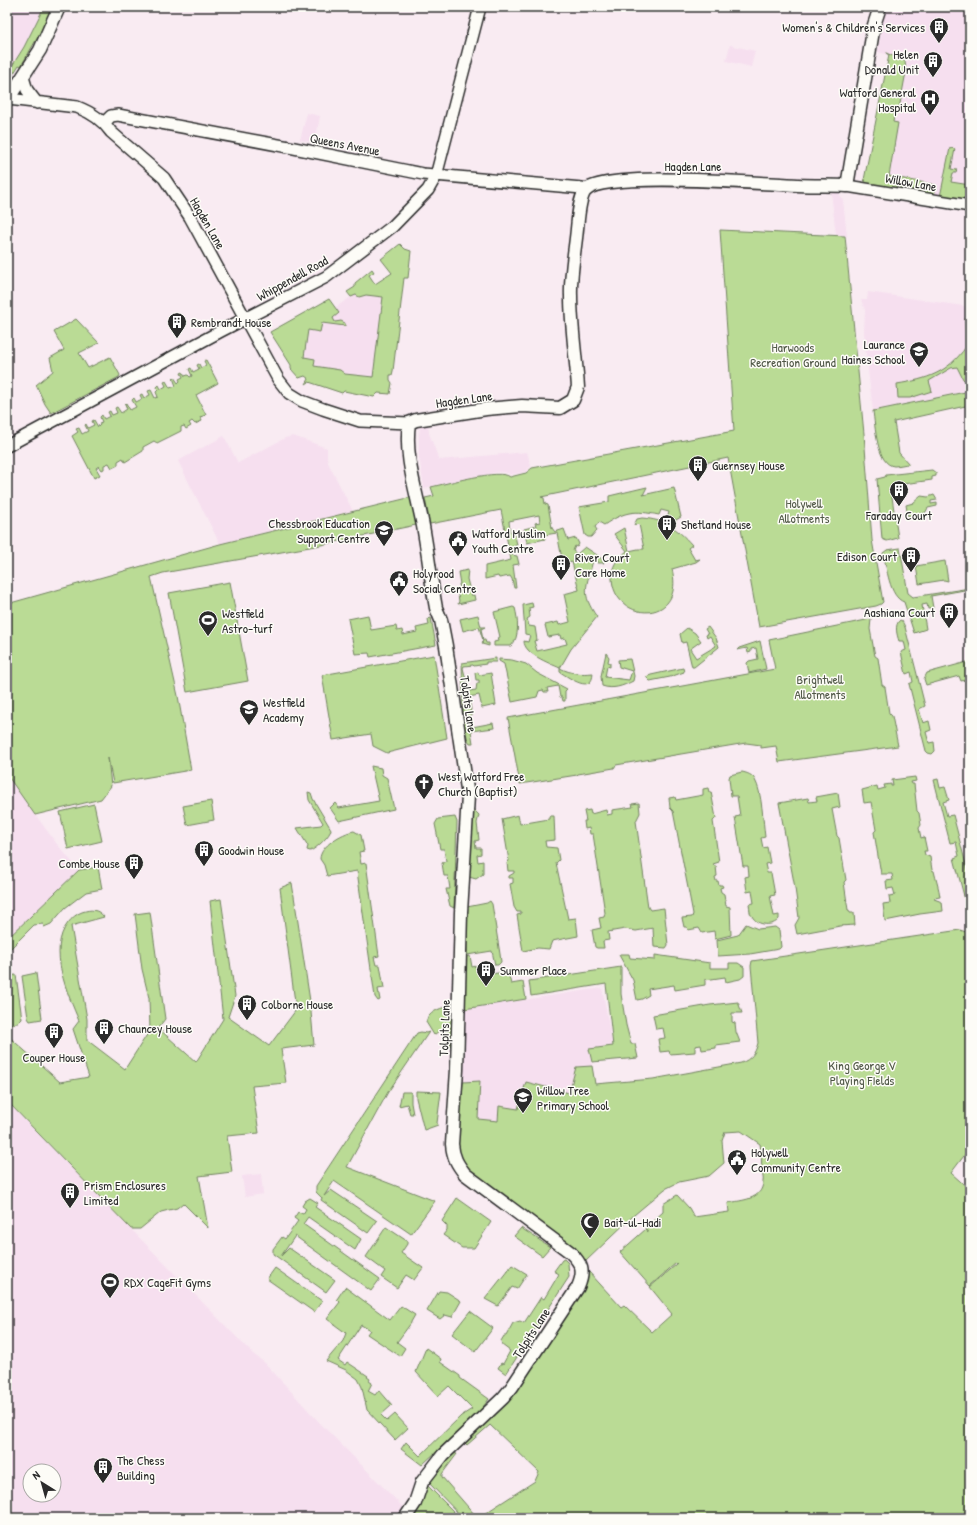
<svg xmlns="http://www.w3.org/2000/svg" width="977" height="1525" font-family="'Patrick Hand',sans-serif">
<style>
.built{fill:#f6dfef;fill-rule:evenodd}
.green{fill:#badb95;stroke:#728360}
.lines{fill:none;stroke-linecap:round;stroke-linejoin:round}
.secondary-casing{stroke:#2b2b2b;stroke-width:14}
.primary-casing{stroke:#2b2b2b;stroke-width:15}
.secondary{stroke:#fdfcf7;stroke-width:11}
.primary{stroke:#fdfcf7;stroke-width:12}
.labels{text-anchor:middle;stroke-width:3;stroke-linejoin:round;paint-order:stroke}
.poi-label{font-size:13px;fill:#2b2b2b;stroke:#fdfcf7;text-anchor:start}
.street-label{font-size:13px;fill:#2b2b2b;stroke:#fdfcf7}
.park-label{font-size:13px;fill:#4f5746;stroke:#fdfcf7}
</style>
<rect width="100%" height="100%" fill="#f9ebf2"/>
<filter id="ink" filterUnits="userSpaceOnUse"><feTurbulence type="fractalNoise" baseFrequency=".025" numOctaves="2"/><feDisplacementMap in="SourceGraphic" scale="8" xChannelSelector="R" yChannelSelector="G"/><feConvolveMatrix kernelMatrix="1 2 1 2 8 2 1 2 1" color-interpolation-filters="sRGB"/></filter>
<g filter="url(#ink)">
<!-- built -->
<path class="built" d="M7 7H44L24 47 7 74Z
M885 7H970V202L877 187 901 58 878 52Z
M730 45 755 51 751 67 726 61Z
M307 113 320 116 315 143 300 140Z
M831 192 839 193 843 200 847 236 836 235Z
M392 273 379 381 313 370 303 358 294 335 351 297 375 285Z
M868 292 970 307V391L873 411 865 345 864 332 865 310 861 300H867Z
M428 424 429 433 439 460 527 452 531 466 526 472 521 473 510 475 508 473 499 472 424 488 419 457V436L420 427Z
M224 436 238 463 285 438 293 436 327 448V457L328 463 353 511 220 544 178 461Z
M7 776 56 843 79 870 7 939Z
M602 988 613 1047 589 1049 595 1084 554 1232 469 1169 457 1145 464 1009Z
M7 1102 253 1354 265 1363 319 1422 404 1508 400 1518H7ZM30 1471H54V1495H30Z
M261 1174 263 1194 245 1197 242 1176Z"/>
<!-- green -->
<path class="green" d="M44 7H52L39 35 21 66 19 65 7 84V74L24 47Z
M886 53 905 61 906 72 899 109H895L893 122 898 123 889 176 936 185 934 196 865 184V181L864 180 889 55Z
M950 148 955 149 951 169 957 170 956 173H953L951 182 970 185V202L940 197Z
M720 230 845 236 864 434 872 540 883 602 881 604 876 606 759 627 728 458 541 497 544 498 545 504 548 505 552 528 555 532 564 529 568 540 576 538 579 544 577 547 575 546 573 551 577 554 585 547 600 557 604 563H598V561L593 560C587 586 580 593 597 617L571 649 560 668C571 674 582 674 593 673 592 695 570 678 560 672V668C549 663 524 654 524 641L528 642 530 635 525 634 523 605 532 603 533 607 529 608 530 617 527 619 529 626 535 627 537 640 534 641 537 651 567 644 565 638 561 639 560 635 548 637 545 625 558 622 559 625 570 622 564 594 579 590 572 562 563 564 557 533 544 535 545 539 527 543 524 529 536 526 535 523 540 522 539 515 509 521 510 532 514 531 517 545 510 548 512 555 517 556 519 564 513 565 516 588H514L512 579 510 576 499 578 498 576 485 579V566L511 560 501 510 430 524 425 498 434 496 431 487C445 484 501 468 510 477L526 473 532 468 734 431Z
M400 244 405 249 411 251 408 278H404L393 371 392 375H390V380L392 383 390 394 378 393 374 397 344 391 342 393 309 382 306 384 309 379 305 376 299 378 291 369V365L270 332 329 299 339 313 333 318 335 322 341 321 345 323V326L322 323 320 332 308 330 304 357 315 359 314 366 340 370 345 374 373 377 383 297 366 295 359 297 356 295 351 297 347 292 355 287V283L372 269 374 272 369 275 375 284 392 273 381 259Z
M970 315V348L966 354 970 357V376L965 381 963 379 957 367 951 368 929 381 932 391 910 398H898L897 384C928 379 947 373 966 347L965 319Z
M76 319 99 343 79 353 88 368 110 357 120 375 119 377 51 413 45 404 36 385 53 371 50 358 64 350 54 332Z
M206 360 218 383 196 395 206 415 200 417 202 421 195 424 192 421 189 423 191 426 186 429 184 426 181 427V431L157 443 154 441 143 447V451L125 462 123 458 118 461V465L112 468 109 463 104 465V469L102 470 99 466 96 468 100 475 94 478 72 436 78 432 76 429 79 428 82 434 88 431 85 425 86 424 88 428 94 425 92 421 94 420 98 427 100 425 99 423 102 422 100 417 102 415 104 419 110 416 108 412 110 411 112 415 117 413 115 408 117 407 121 413 127 409 125 404 126 403 130 410 136 407 132 400 134 398 136 402 142 399 140 395 142 394 144 398 150 395 148 391 151 390 155 398 158 397 156 392 158 390 157 387 159 385 161 389 166 386 164 382 166 381 170 388 176 386 173 378 174 377 178 383 180 381 179 379 183 377 181 373 183 372 185 376 188 375 190 377 192 376 189 369 191 368 193 372 199 369 197 365 199 364 201 368 206 365 204 361Z
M970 391V405L894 422 899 453 909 464C905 464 899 466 894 466 877 465 875 425 873 411Z
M932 470 936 473V476L932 477V480L896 485 894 488V496L892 497 898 538 887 541 882 539 877 479 885 477 886 475Z
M647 487 643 495 674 488 681 517 676 520 668 516 669 512 661 510 659 515C634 510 625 511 604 525L599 522 595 527 597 530 591 537H588L585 535 579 507 609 502V496Z
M934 495 937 500 931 501V504L937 503V506L928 508 925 513 908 516 906 505 913 503 921 496 928 497Z
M412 497 416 525 321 545 163 573 151 577 178 696 191 770 113 783 108 758 111 786 101 799 35 815 7 775V604L220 544Z
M642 518C665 520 676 527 692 545L688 548 695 560 700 559 696 562 672 569C686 625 615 624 612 579 611 566 617 559 627 551L614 534 624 528 629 551 638 549H644L639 524 634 525 637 519Z
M900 548 908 593 913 597 970 588V589L931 596 933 608 928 609 927 604 922 605 926 629 914 633 904 602C889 597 887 567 883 553L887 550Z
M945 561 948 581 944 580 919 584 916 566Z
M468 570 467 579 471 595H474L475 600 458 604 459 601 457 590 460 589 459 584H460L458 572Z
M230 582 248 681 187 692 169 593Z
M513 607 515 608C518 619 520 638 511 646H494V642L498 641 497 638 500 637 494 612Z
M368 615 371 630 396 626 397 631 402 630 403 635 417 632 416 628 429 625 428 619 431 618 436 645 370 657 369 653 355 654 348 619Z
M478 615 481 627H485L481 629 483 640H485L486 643H489V646L482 644 483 640 479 627 463 631 460 619Z
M871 619 870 629 875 656 878 658 882 685 885 687 889 713 892 716 898 746 779 762 776 746 761 748V745L746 743 616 765 614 768 578 774 577 775 520 784 508 718 775 669 769 640Z
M900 620 902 621 905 627 925 706 919 709 923 723 929 721 931 730 926 732 929 743 934 742 935 751 932 754 928 753 926 751 909 684 913 682 911 672 906 674 901 652 906 650 904 641H899C897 635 894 625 900 620Z
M708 627 716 638 719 647 694 667H692L686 642 682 643 680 634 687 628 695 633 701 641 690 649 696 658 716 646 710 636 707 638 706 635 708 634 705 629Z
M760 641 766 669 749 673 747 663 749 661 758 659 756 648 751 649V652L748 653 747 648 737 650 739 648Z
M606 653 609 657 608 662 610 663V667L607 666 605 677 629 680 632 671 619 667 618 660 630 659 634 676 633 681C623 686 613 690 602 686L601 676Z
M434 655 447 738 387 753 373 746 371 734 333 740 322 675Z
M496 658V662H486V664L474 666 473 665 464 666 463 668 469 691 476 690 477 683H479V680H476L475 673 478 672 479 675 491 673 496 705 482 708 479 695 469 697 471 710H470L471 715 469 716 472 727 493 723 494 728 471 731 473 743H470C461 733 463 679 462 663Z
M499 659 512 660 526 664 537 673 567 689 565 691V701H563L562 697H560L558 686 547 688 548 692H544L543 690 539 691 537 697 512 702 504 664 499 661Z
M967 662 968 667H970V679L961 681 959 676 926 685 924 679 927 673Z
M683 668 684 672 670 677 650 681 646 677 651 675Z
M371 766 381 768 382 775 387 778 394 809 339 821 330 808 335 803 339 808 379 801Z
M742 772C747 773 753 775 755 780 762 792 763 822 765 837L761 838 763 848 767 847 770 863 765 864 767 873H771L775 895 770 896 774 916 779 915V919C773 927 757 926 752 916 749 913 750 908 749 904L754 903 752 891 747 892 745 877 749 876 748 866H743L735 817 740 816 737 796H731L729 778 730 775Z
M915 777 916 781 911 782 912 784H914L917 811 919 813 921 825 919 828 921 838 924 837 927 851H924L925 855 930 857 932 870 934 871C936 880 939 888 940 897L934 898V899L942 902 943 911 920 914 885 921 883 904 890 903 889 896 895 895 893 888 887 889 886 881 893 880 892 874H881L874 832 876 830 871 802 864 803 862 790 877 786 878 790 885 788 884 785 891 784V786H893L892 780Z
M938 779 940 788 945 787 949 800 943 802 947 816 953 815 970 880V887L967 888 969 895H970V919L954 858 959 856 956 842 950 843 934 780Z
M708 788 709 792H711L716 818 713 821 719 862 713 864 714 866H716L717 876 715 877 716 881H718L719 885H722L723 887 720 888 721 892 724 894 726 906 730 907 731 935 715 939 714 931 702 933 699 928 688 930 687 927H684L682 918 692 917 693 914 673 811 670 808 669 798 675 797 676 800 703 795V789Z
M308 792 311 793 313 799 331 829C331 835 316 849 310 851L307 850 308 846 297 828 321 825 323 823 309 800Z
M838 793 840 807 832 809 837 836 839 838 846 880 844 882 848 910H849L850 913H854L855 925 840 926 797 934 795 925 799 918 795 888 779 803 808 798 809 802 817 801 816 797Z
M211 801 214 820 187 825 183 806Z
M639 803 640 813 636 821 648 907 650 910 664 908 668 945 666 948 654 947 653 928 636 931 625 929 608 932 609 940 603 941 604 948H597L595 947 592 930 601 928 599 918 604 917 605 913 593 834H590L589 828 585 829 584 821H586L584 811 590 810 591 814 606 810 607 815 612 814V810L633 807 632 804Z
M94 804 102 841 68 849 60 812Z
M471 807 479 815 477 823 479 840 475 841 476 848H481V854L477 855 478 862 483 861V874L476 879 469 877 468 873Z
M518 815 520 824 549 819V816H554L555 840 545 841 546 847 557 848 559 860 556 863 568 919 576 918 578 936 552 941 549 949 538 948 523 951 517 915 521 914V912H517L514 907 510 884 513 883V878H509V876L514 873V871H508L507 863 509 861 502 819Z
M455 817 457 822 454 908 450 906 446 889H450L448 876H444L442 863 446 861 444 849H440L435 824 438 819Z
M354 831 361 835 364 851 359 852 361 864 366 863 379 956 374 957 376 965H380L384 988 378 989 380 1000 378 1001 375 997 357 871 327 876 324 865 320 859C320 846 342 833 354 831Z
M98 867 102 889 86 892 65 908 51 924 44 927 43 924 34 925 7 952V939L79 870Z
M292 883 310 1001 314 1045 281 1049 286 1083 252 1086 259 1133 227 1136 232 1172 199 1176 208 1228 183 1203 177 1208 161 1212 140 1229H131L7 1101V1035L60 1082 89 1077 73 1029 79 1021C68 994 47 950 68 923 72 918 76 914 82 912 91 909 98 909 104 917L71 926 87 1019V1040L125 1069 150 1030 149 998 142 969 135 914 150 912 165 1019 158 1028 196 1062 223 1019 210 901 221 899 235 996 228 1017 269 1046 296 1010 280 888Z
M490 901 492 904 500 954 501 962 498 965H495L492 951 467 955V907L487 903Z
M746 924 758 929 775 927 779 930 781 947 779 949 750 954 718 956 717 940 738 935Z
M960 930 966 932 970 938V1148L951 1173 970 1190V1518H463L427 1481 453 1453 457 1454 442 1474V1477L475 1515 484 1514 535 1481 539 1472 490 1425 467 1445 464 1442 516 1390 589 1272 621 1307 624 1305 652 1332 672 1314 650 1287 677 1264 676 1263 650 1286 620 1252 646 1229 648 1232 645 1228 663 1212V1204L677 1195 689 1208 694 1217 729 1212 728 1203C742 1200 762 1200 763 1182 764 1178 762 1174 762 1170 761 1161 762 1153 760 1144L741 1131 725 1132 722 1141 724 1163 709 1176 679 1182 665 1189 634 1215 585 1262 574 1247 469 1169 462 1161 457 1144 463 1082 480 1081 478 1119 498 1121 499 1106 518 1109 526 1082 569 1093 576 1067 592 1066 595 1084 653 1079 741 1063C751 1059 755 1054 758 1043L751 966 752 961Z
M620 954H629L630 958 655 960V955L710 963V968H729V963H738L744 967V976L740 979 726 982 725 977 705 980V985L675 990 674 985 648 989 649 995 642 999 637 1000 633 980 619 955Z
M466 956H470L472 967 484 964 489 974 508 972 511 984 523 982 526 999 464 1009Z
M621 967V994L626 1025 631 1044H635L638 1058 592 1062 589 1049 613 1046 606 984 531 996 529 981Z
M36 973 42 1019 30 1021 28 1018 22 976Z
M16 975 22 1019 18 1023 7 1024V976Z
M738 1002 742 1013H732V1022L735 1023 736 1032 740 1042 716 1045V1048L702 1050 701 1045 695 1046V1052L670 1054 669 1051 660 1052 658 1039 665 1038 663 1028 656 1029 653 1015 710 1005Z
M447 1007 453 1010 455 1045 447 1046V1033L440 1030 434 1035 426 1022C428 1013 439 1008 447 1007Z
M421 1032 426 1033 429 1032 388 1092 347 1167 435 1201 411 1234 334 1181 324 1196 331 1190 377 1221 368 1233 321 1200 322 1198 316 1192V1186L417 1033Z
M416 1091 441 1092 437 1123 438 1125 424 1130 416 1098Z
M402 1092H411V1103L413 1114H410L407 1104 399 1106Z
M310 1198 318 1203 315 1207 361 1239 355 1250 308 1217 303 1224 380 1279 371 1291 295 1236 281 1256 289 1248 335 1280 326 1292 273 1254V1249L282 1237 285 1239 298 1221 294 1218 298 1212 303 1214 306 1209 302 1206 305 1201Z
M457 1198 491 1222 474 1248H462L443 1235 447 1230V1226L442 1221Z
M386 1227 407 1241V1244L401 1253 423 1268 414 1280 406 1275 397 1288 381 1277 385 1271 366 1257Z
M521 1228 550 1247 542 1256 514 1236Z
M564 1259 568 1263 569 1277 506 1374 498 1368 501 1363 503 1364 510 1351 502 1345 501 1341 504 1336H506L513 1323 520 1321 524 1323 541 1297 544 1299 559 1274 554 1271 562 1260Z
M512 1265 527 1274 517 1289 512 1287 498 1306 485 1299Z
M275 1268 322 1301 314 1312 267 1279Z
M345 1287 390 1320 401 1306 415 1315 411 1322V1323L397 1342 405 1348 400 1356 367 1334 370 1330 361 1325 338 1360 345 1365 347 1362 368 1376 367 1377 370 1379 369 1381 372 1383 368 1391 375 1395 379 1390 392 1405 381 1415 387 1421 395 1414 408 1428 395 1440 367 1410 362 1387 358 1379 346 1370 326 1361 343 1341 346 1333 327 1319 340 1302 337 1299Z
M439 1291 447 1292 461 1301 452 1317 445 1315 440 1319 427 1311Z
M470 1311 493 1328 475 1352 452 1334Z
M426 1348 441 1359 440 1362 460 1376V1378L489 1399 480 1411 422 1465 401 1449 406 1442 420 1456 461 1416 472 1409 449 1386 438 1396 416 1372Z
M426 1484 460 1518H405Z"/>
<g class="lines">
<defs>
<path id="secondary" d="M23 77 27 90 37 103
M8 99 77 107C90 112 103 120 111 132L164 178 190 217 278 379 289 393 302 401 323 409 360 421 409 423
M106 124 105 122 111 116 118 115 289 147 423 174 582 188 586 190
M847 186 970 206
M7 446 221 331 326 277 393 226 428 190 436 176 480 7"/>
<path id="primary" d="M7 101 40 50 59 7
M405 1518 415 1503 422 1482 443 1455 503 1398 512 1387 578 1287C585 1271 582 1264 570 1252L465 1174C457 1164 453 1157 452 1144L457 1070 461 912 468 796 446 646 441 620 436 608C431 581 428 553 423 526 417 493 404 457 409 423L416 420 486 409 522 406 560 408 573 400 578 387C576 357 571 326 571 296 570 274 575 251 577 229 578 220 579 199 585 191 603 170 765 184 798 185 814 186 831 185 847 186L874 25 880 7"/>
</defs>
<!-- secondary casing -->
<use href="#secondary" class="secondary-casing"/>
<!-- primary casing -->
<use href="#primary" class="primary-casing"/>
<!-- secondary -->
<use href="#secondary" class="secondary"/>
<!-- primary -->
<use href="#primary" class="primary"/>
</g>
</g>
<!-- icons -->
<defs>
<symbol id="building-pin" viewBox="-11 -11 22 30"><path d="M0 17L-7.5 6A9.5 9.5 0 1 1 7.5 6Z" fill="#2b2b2b" stroke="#fdfcf7"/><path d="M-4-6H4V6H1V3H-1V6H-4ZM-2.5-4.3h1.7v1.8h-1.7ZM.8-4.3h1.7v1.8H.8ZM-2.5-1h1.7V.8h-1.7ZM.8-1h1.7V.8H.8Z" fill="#fff"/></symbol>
<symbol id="hospital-pin" viewBox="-11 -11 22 30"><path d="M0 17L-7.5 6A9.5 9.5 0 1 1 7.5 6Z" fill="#2b2b2b" stroke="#fdfcf7"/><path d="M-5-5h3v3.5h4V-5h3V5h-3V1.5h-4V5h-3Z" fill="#fff"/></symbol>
<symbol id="school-pin" viewBox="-11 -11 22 30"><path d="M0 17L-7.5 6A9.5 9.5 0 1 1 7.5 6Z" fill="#2b2b2b" stroke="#fdfcf7"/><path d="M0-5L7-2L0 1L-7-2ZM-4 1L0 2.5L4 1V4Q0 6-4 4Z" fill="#fff"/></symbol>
<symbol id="civic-pin" viewBox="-11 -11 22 30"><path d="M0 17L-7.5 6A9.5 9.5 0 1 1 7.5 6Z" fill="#2b2b2b" stroke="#fdfcf7"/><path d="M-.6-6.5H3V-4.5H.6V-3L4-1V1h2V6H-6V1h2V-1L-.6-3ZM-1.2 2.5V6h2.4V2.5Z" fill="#fff"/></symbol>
<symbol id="stadium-pin" viewBox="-11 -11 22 30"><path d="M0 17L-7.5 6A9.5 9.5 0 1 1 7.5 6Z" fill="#2b2b2b" stroke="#fdfcf7"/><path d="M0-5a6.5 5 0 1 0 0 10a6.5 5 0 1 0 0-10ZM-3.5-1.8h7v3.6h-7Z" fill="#fff"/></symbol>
<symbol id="church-pin" viewBox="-11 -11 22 30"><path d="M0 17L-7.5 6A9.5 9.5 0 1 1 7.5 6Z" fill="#2b2b2b" stroke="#fdfcf7"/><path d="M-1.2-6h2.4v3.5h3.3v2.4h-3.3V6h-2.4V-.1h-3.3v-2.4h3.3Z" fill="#fff"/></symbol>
<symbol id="mosque-pin" viewBox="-11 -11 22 30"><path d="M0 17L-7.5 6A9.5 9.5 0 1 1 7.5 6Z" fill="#2b2b2b" stroke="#fdfcf7"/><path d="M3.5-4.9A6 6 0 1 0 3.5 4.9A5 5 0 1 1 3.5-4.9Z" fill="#fff"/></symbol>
</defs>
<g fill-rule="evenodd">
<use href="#building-pin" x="928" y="16" width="22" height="30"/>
<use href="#building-pin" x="922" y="50" width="22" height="30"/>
<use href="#hospital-pin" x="919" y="88" width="22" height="30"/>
<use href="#building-pin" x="166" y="311" width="22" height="30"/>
<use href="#school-pin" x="908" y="340" width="22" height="30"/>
<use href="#building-pin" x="687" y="454" width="22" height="30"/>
<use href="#building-pin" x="888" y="479" width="22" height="30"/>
<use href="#building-pin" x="656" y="513" width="22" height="30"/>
<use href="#school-pin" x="373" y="519" width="22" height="30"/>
<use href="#civic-pin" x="447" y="529" width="22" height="30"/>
<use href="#building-pin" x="900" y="545" width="22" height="30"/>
<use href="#building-pin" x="550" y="553" width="22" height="30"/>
<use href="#civic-pin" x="388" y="569" width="22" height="30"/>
<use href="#building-pin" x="938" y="601" width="22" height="30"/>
<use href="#stadium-pin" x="197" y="609" width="22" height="30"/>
<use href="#school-pin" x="238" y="698" width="22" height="30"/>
<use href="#church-pin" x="413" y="772" width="22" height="30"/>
<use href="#building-pin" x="193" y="839" width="22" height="30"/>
<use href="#building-pin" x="123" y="852" width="22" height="30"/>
<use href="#building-pin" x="475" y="959" width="22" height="30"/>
<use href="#building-pin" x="236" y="993" width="22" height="30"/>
<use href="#building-pin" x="93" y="1017" width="22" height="30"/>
<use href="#building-pin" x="43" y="1021" width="22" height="30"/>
<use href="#school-pin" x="512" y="1086" width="22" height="30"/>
<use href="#civic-pin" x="726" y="1148" width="22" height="30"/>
<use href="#building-pin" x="59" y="1181" width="22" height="30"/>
<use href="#mosque-pin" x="579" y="1211" width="22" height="30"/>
<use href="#stadium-pin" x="99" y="1271" width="22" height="30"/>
<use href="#building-pin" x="92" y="1456" width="22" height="30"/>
</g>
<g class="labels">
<!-- poi labels -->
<g class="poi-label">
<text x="925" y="32" text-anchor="end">Women's &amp; Children's Services</text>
<text x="919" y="59" text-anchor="end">Helen<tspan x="919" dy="15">Donald Unit</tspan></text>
<text x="916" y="97" text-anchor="end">Watford General<tspan x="916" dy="15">Hospital</tspan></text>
<text x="191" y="327">Rembrandt House</text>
<text x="905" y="349" text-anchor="end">Laurance<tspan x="905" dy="15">Haines School</tspan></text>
<text x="712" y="470">Guernsey House</text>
<text x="899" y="520" text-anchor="middle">Faraday Court</text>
<text x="370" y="528" text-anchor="end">Chessbrook Education<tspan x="370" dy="15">Support Centre</tspan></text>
<text x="681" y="529">Shetland House</text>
<text x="472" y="538">Watford Muslim<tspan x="472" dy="15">Youth Centre</tspan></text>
<text x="897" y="561" text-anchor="end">Edison Court</text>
<text x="575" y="562">River Court<tspan x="575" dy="15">Care Home</tspan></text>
<text x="413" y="578">Holyrood<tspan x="413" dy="15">Social Centre</tspan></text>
<text x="935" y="617" text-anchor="end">Aashiana Court</text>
<text x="222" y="618">Westfield<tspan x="222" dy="15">Astro-turf</tspan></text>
<text x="263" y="707">Westfield<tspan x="263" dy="15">Academy</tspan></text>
<text x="438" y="781">West Watford Free<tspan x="438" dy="15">Church (Baptist)</tspan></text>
<text x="218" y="855">Goodwin House</text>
<text x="120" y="868" text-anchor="end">Combe House</text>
<text x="500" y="975">Summer Place</text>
<text x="261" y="1009">Colborne House</text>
<text x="118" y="1033">Chauncey House</text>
<text x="54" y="1062" text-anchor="middle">Couper House</text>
<text x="537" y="1095">Willow Tree<tspan x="537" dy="15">Primary School</tspan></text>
<text x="751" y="1157">Holywell<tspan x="751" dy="15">Community Centre</tspan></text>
<text x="84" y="1190">Prism Enclosures<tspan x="84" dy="15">Limited</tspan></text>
<text x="604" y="1227">Bait-ul-Hadi</text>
<text x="124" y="1287">RDX CageFit Gyms</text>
<text x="117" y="1465">The Chess<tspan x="117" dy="15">Building</tspan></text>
</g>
<!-- street labels -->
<g class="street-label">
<text transform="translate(345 144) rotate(11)" y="5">Queens Avenue</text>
<text x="693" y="171">Hagden Lane</text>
<text transform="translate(911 182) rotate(10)" y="5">Willow Lane</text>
<text transform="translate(208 223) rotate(60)" y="5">Hagden Lane</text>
<text transform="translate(292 278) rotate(-29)" y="5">Whippendell Road</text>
<text transform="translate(464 399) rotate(-8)" y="5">Hagden Lane</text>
<text transform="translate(469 704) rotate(82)" y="5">Tolpits Lane</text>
<text transform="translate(444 1028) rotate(-88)" y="5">Tolpits Lane</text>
<text transform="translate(531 1333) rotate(-57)" y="5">Tolpits Lane</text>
</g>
<!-- park labels -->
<g class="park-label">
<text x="793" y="352">Harwoods<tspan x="793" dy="15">Recreation Ground</tspan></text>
<text x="804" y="508">Holywell<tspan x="804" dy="15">Allotments</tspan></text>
<text x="820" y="684">Brightwell<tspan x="820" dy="15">Allotments</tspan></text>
<text x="862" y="1070">King George V<tspan x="862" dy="15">Playing FIelds</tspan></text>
</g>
</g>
<!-- margin -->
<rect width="977" height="1525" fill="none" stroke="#fdfcf7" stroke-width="24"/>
<rect x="12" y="12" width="953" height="1501" fill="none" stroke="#2b2b2b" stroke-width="1.5" filter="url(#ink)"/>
<!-- north arrow -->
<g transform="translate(42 1483) rotate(323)"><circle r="19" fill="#fdfcf7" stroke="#a9a8a5"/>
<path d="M0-3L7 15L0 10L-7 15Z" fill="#2b2b2b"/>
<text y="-6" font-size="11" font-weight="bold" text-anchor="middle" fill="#2b2b2b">N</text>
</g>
</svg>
